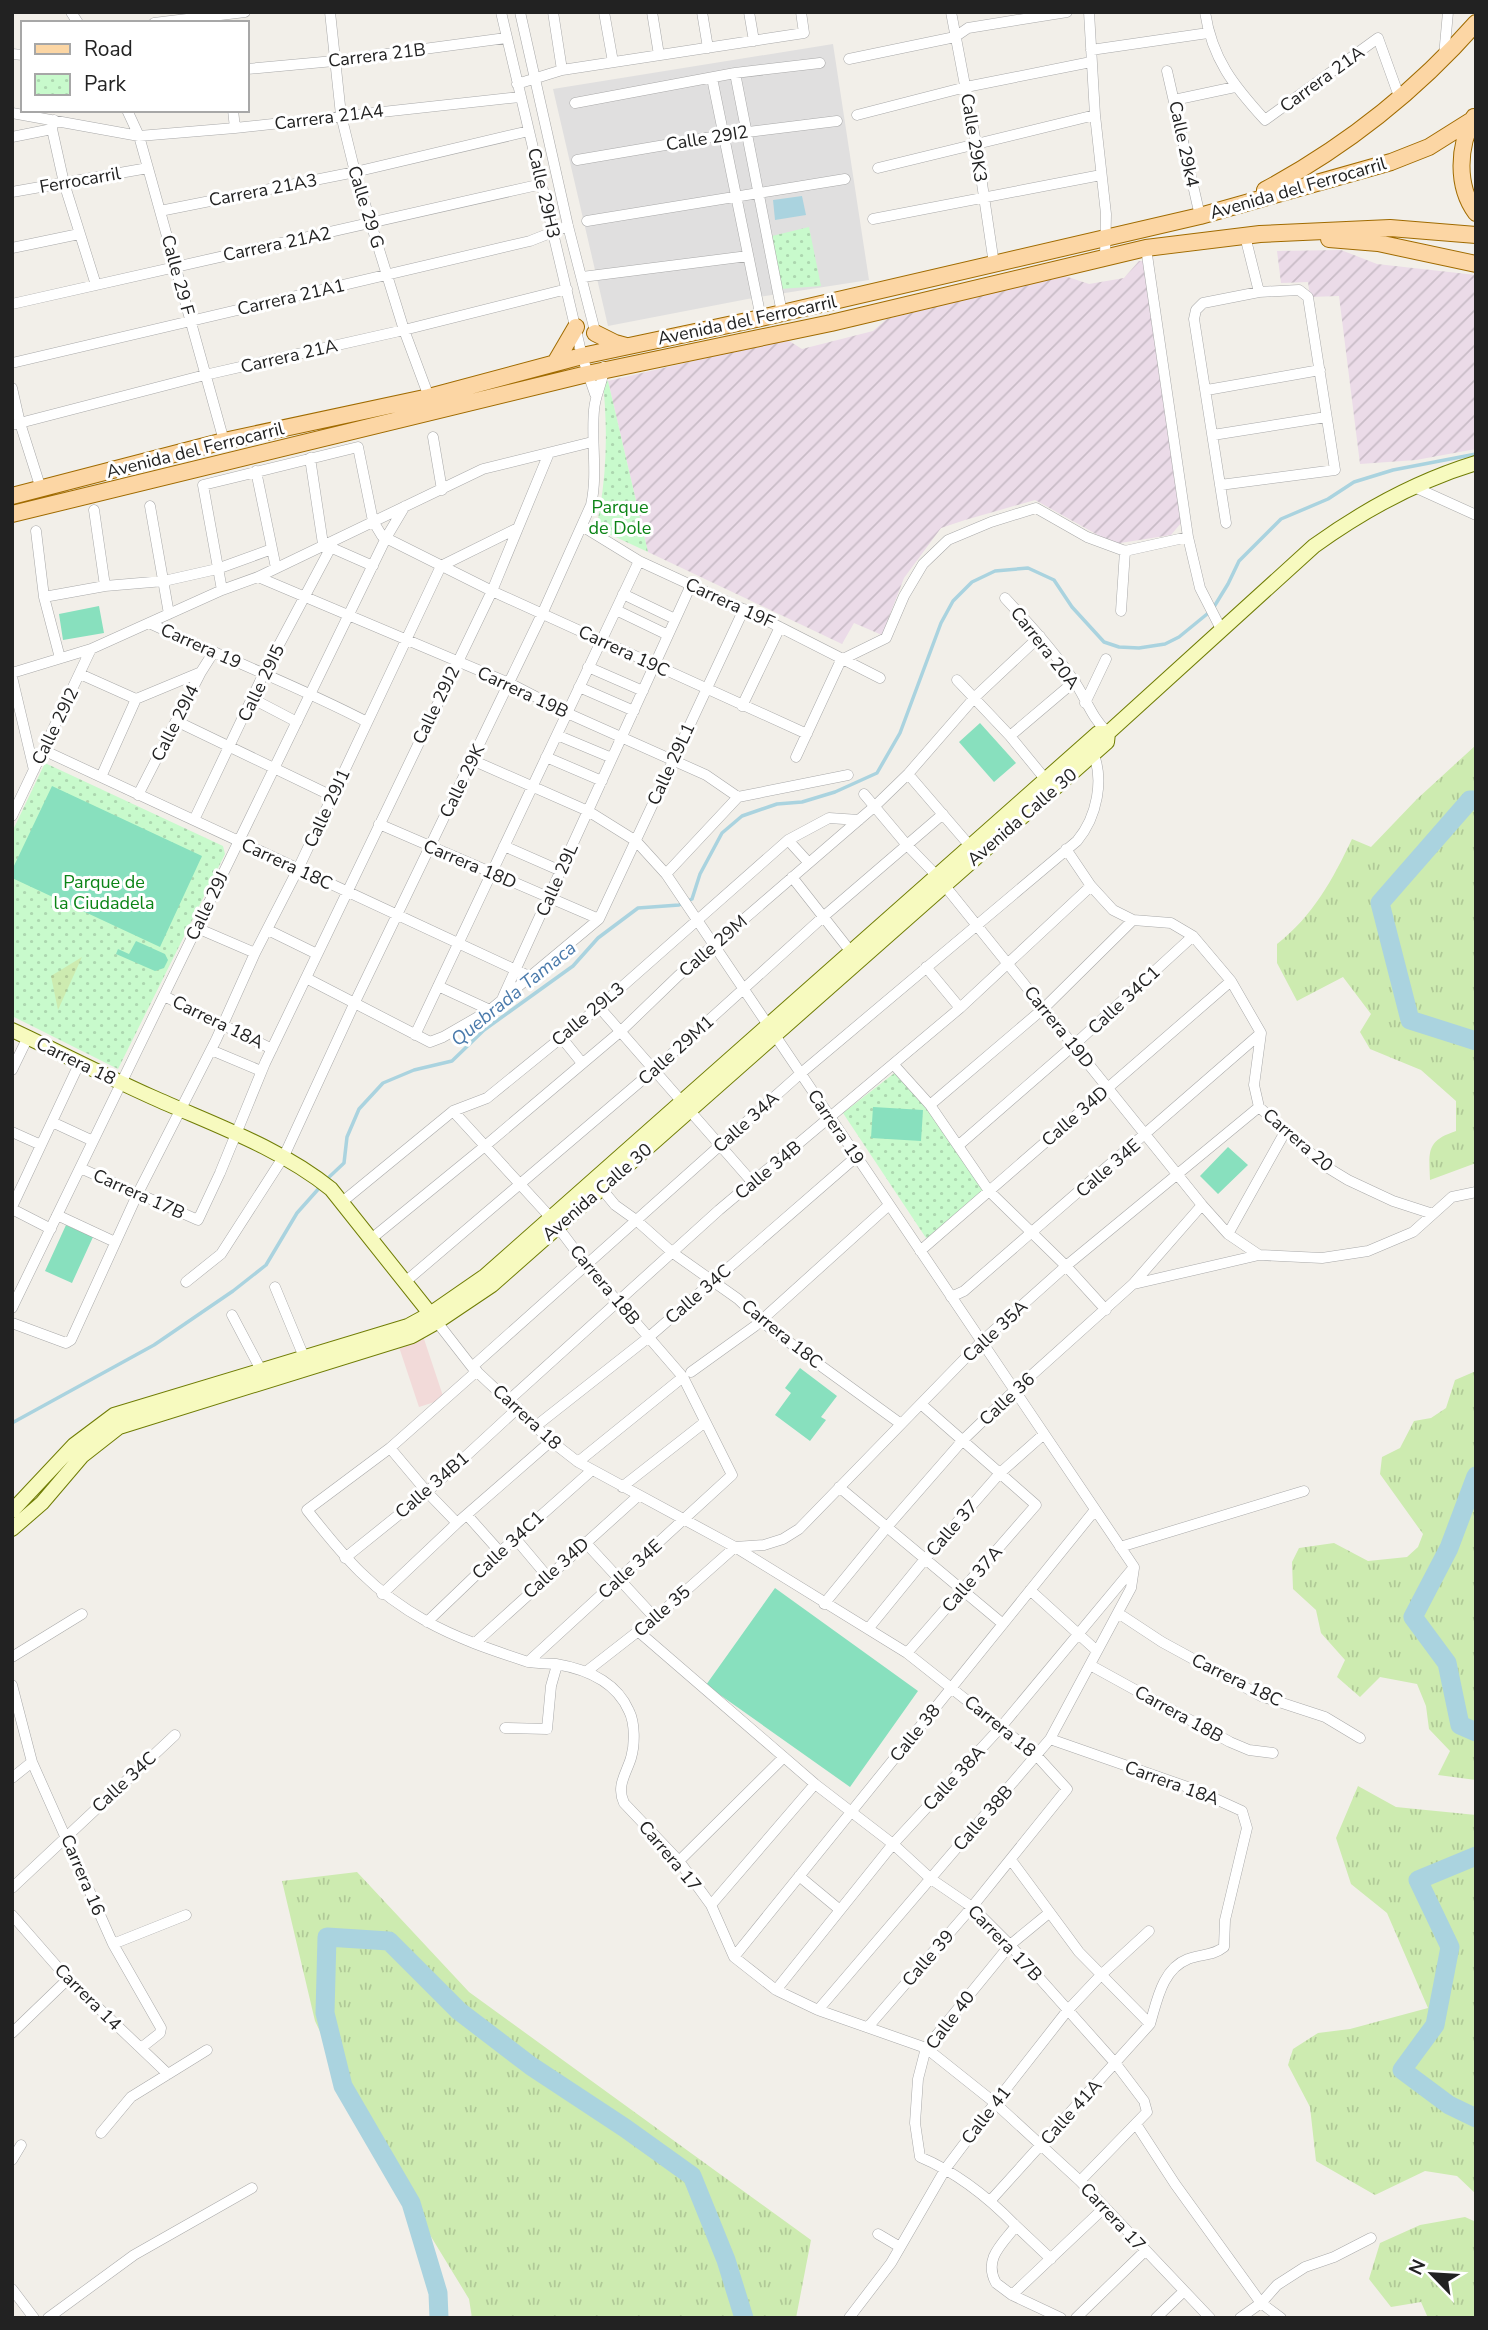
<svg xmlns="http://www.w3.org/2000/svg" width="1488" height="2330" font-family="'Nunito Sans',sans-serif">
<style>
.residential{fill:#e0dfdf}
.commercial{fill:#f2dad9}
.industrial{fill:url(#industrial-furrows)}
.grass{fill:url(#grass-tufts)}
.park{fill:url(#park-dots)}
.garden{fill:url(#garden-dots)}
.pitch{fill:#88e0be}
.water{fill:#aad3df}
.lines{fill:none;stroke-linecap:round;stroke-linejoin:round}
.stream{stroke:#aad3df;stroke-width:3.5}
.river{stroke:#aad3df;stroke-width:19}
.minor-casing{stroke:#a9a9a9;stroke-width:11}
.secondary-casing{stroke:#707d05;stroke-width:16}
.primary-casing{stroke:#a06b00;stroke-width:18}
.minor{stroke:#fff;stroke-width:10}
.secondary{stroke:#f7fabf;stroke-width:14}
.primary{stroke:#fcd6a4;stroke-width:16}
.labels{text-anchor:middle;stroke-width:6;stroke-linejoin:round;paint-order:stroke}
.street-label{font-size:18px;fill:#222;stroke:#fff}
.park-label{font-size:18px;fill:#0c8416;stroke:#fff}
.water-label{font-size:19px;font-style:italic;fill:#4a7aab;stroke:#fff}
</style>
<defs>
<pattern id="industrial-furrows" width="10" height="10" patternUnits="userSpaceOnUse" patternTransform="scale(1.75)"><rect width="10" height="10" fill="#ebdbe8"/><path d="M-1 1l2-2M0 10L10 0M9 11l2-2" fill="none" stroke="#c9bcc7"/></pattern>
<pattern id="grass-tufts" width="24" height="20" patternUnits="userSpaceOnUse" patternTransform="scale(1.75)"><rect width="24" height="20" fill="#cdebb0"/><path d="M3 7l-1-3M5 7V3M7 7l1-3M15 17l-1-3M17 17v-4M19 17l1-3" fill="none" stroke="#b0c997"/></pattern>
<pattern id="park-dots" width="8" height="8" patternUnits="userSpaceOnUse" patternTransform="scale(1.75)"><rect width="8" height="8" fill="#c8facc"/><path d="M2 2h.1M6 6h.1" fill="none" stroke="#acd6af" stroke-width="1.8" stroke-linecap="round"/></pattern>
<pattern id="garden-dots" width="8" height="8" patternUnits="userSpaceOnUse" patternTransform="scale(1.75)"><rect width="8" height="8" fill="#cdebb0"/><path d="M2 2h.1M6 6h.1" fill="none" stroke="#b0c997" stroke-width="1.8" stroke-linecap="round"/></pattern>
</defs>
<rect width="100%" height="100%" fill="#f2efe9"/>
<!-- residential -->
<path class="residential" d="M833 44 869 280 758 297 608 326 553 89Z"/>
<!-- commercial -->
<path class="commercial" d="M423 1336 444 1399 419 1407 398 1344Z"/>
<!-- industrial -->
<path class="industrial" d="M1341 250 1377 264 1476 275V449L1416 460 1360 464 1339 296 1310 297 1308 282 1281 283 1277 251Z
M1139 261H1145L1181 523 1171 535 1114 544 1035 500 965 520 941 528 904 578 882 635 854 623 842 644 648 552 608 381 786 339 802 349 873 331 887 319 1062 275 1089 284 1124 278Z"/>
<!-- grass -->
<path class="grass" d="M1476 745V1163L1430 1180C1429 1151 1426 1141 1456 1131V1101L1421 1070 1370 1049 1360 1032 1371 1014 1343 977 1297 1001 1277 963V944C1313 916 1333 879 1352 839L1371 847 1417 799Z
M1476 1371V1780L1438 1775 1450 1751 1429 1729 1426 1706 1417 1684 1380 1677 1360 1697 1337 1677 1345 1660 1321 1633 1316 1610 1293 1589 1292 1562 1299 1548 1334 1543 1368 1561 1407 1557 1418 1547 1423 1534 1380 1474 1382 1457 1400 1448 1414 1421 1431 1418 1446 1408 1455 1380Z
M1358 1786 1396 1807 1476 1815V2194L1457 2176 1425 2171 1375 2195 1316 2161 1310 2107 1288 2065 1293 2049 1318 2033 1350 2029 1428 2008 1387 1913 1351 1884 1336 1838Z
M357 1872 469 1992 811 2240 796 2318H472L469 2299 371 2138 315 2021 282 1881Z
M1465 2217 1476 2222V2318H1428L1421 2302 1391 2307 1369 2279 1380 2243 1420 2225Z"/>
<!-- park -->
<path class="park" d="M809 227 821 286 780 289 772 236Z
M608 381 648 552 596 528C607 479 608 432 603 382Z
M45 763 223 846 225 854 118 1069 12 1016V832Z
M897 1071 987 1186 928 1241 843 1113Z"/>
<!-- garden -->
<path class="garden" d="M82 957 58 1010 51 976Z"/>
<!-- pitch -->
<path class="pitch" d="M99 606 104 633 63 640 59 614Z
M980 723 1016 763 994 782 959 742Z
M52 786 202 856 160 947 12 878V870Z
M136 941 165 954 168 960 164 968 155 971 116 954 118 949 129 954Z
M873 1107 923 1110 921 1141 871 1138Z
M1228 1147 1248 1165 1218 1194 1200 1176Z
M66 1225 93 1237 72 1283 45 1271Z
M800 1368 837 1396 821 1417 826 1420 810 1441 775 1415 791 1393 785 1388Z
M775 1588 918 1691 850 1787 706 1685Z"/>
<!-- water -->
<path class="water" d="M802 196 806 215 775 220 773 200Z"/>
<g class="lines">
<!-- stream -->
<path class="stream" d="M326 1180 344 1163 347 1137 359 1109 383 1083 414 1070 452 1061 484 1030 573 966 598 938 638 908 679 905 692 899 700 874 722 833 742 816 777 804 802 802 835 792 877 773 900 733 941 623 953 601 972 582 995 571 1028 568 1054 580 1072 607 1104 642 1119 647 1139 648 1165 644 1179 637 1212 610 1228 584 1239 561 1281 519 1328 499 1354 482 1393 470 1476 454
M12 1423 154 1345 233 1291 266 1265 297 1213 321 1186"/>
<!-- river -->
<path class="river" d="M1476 800H1470L1380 903 1410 1020 1476 1041
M1476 1476 1449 1548 1413 1617 1447 1663 1460 1725 1476 1732
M1476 1856 1418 1880 1450 1947 1435 2025 1402 2070 1449 2105 1476 2118
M439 2318 438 2293 411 2203 343 2086 325 2013 327 1937 389 1941 459 2011 531 2066 625 2128 692 2176 726 2260 744 2318"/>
<defs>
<path id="minor" d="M71 12 78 23
M330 12 341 115 355 172 404 330 429 397
M501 12 582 356 595 394
M520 12 568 226 596 335
M553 12 562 70
M604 12 613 62
M652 12 659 55
M702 12 708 48
M749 12 754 41
M951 12 976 143 994 264
M1089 12 1095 115 1106 214 1105 258
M1205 12C1212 59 1234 86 1265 120L1378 38 1400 99
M154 23 245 12
M1091 50 1208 33
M12 54 23 55
M1444 56 1448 12
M849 59 955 37 968 28 1067 12
M247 69 334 61 506 38
M1167 71 1200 216
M735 73 782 313
M712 78 761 318
M517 84 562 70 804 33 801 12
M1174 100 1235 87
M575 103 735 73 820 63
M127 110 139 136 148 168 224 441
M233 110 235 128
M12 113 139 136 235 128 520 97
M857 115 966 87 1091 62
M54 120 52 129 64 183 96 285
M12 137 52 129
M577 160 724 135 837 121
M878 168 1095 115
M12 192 148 168
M160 211 355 172 529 131
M873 219 1101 175
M587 221 845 179
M1245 236 1259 292
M12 248 79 234
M1146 248 1188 537 1200 588 1221 629
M582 277 748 256
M12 304 542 184
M12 363 530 241 568 226
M12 388 20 423 41 489
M1207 390 1320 370
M12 425 205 375 404 330 567 289
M1213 435 1326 417
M433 437 442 490
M310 458 323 544 373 566
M256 471 276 568
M1220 485 1335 470 1308 297 1299 290 1259 292 1203 303 1196 310 1194 319 1226 523
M1412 486 1476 515
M150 506 169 614
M94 510 105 586
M582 526 639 561 758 616 880 678
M36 531 44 597 60 658
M258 577 509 683 567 713 706 775 738 797
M222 590 203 485 358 447 373 521 382 536 492 591 807 734
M623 594 675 619
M44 597 105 586 164 581 217 569 272 549
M1005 598C1029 624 1052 649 1072 678 1086 697 1090 716 1108 733
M616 610 668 635
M1121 611 1125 551
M149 623C222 657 296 685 367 722
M588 667 643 691
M12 673 91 649 222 590 258 577 483 469 592 442
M80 674 136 699 201 672
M12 677 34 770
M957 680 1010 736 1046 780
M579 687 634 711
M253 699 297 722
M1085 703 1106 659
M742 706 780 627
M176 721 332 796
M557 735 612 758
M1010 736 1075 681
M43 750 531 977
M546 757 602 781
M796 757 841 660 886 638 904 596 923 564 948 540 991 522 1036 508 1087 537 1125 551 1188 537
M472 760 588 811 636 841 666 874 1134 1567
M908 774 970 846
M101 777 136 699
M864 794 906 844 937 876 1202 1205 1228 1234 1259 1255
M138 795 201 672 213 653
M12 816 91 649
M194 820 264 673 331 547
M379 824 599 919
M788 840 808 862
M504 846 561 871
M1066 849 1091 886 1113 910 1133 920 1171 923 1193 936 1231 981 1261 1033 1254 1085 1259 1107 1325 1166 1348 1180 1393 1201 1433 1214
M666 874 738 797 848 775
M792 877 851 952
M197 928 255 953
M268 930 317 954
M926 967 960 1008
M306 978 430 1042 443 1037 490 1010 599 919 744 609
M438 986 490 1010
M164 996 272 1049
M503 997 691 585
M599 1007 753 1183
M415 1035 639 561
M561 1037 582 1063
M211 1050 261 1071
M894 1065 930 1105 989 1191 1066 1266 1106 1310
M12 1070 28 1037
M930 1105 1044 1008 1133 920
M453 1111 551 1218 587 1266 683 1377 732 1475 528 1662
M52 1122 93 1141
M12 1132 41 1145
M959 1145 1074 1045 1193 936
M80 1168 198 1220 220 1173 265 1063 492 591 549 453
M601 1188 615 1205 636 1220 673 1253 738 1299 761 1321 806 1355 901 1424
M342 1202 453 1111 487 1098 599 1007 788 840 829 818 859 820
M12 1207 80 1062
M12 1209 51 1229
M57 1215 115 1242
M1228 1234 1285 1132
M371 1239 485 1146 621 1031 678 976 875 806 908 774 975 697 1040 636
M920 1251 1231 981
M186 1282 221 1254 284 1156 355 1002 543 612 591 505C598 474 591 442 594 410 595 394 604 380 604 367
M405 1282 655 1069 823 917 943 814
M1134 1284 1259 1255 1322 1258 1368 1251 1413 1232 1452 1197 1476 1192
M275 1287 304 1357
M951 1297 964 1291 1261 1033
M12 1308 386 538 405 506
M232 1315 261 1370
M437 1322 472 1367 551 1441 578 1462 735 1547 907 1653 1037 1756 1067 1789 972 1907 868 2027
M12 1323 66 1343 71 1340 138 1193 216 1040 255 953 298 869 441 566 518 528
M472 1367 800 1074 1077 841C1097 817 1105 779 1092 750
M477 1371 390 1448 307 1510C344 1557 372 1591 426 1621 456 1638 492 1650 525 1661 535 1664 546 1663 556 1664 586 1669 616 1681 629 1711 635 1723 635 1744 631 1758 626 1774 616 1786 624 1803L679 1861 711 1905 734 1957 776 1990 818 2010 926 2048 995 2103 1080 2181 1210 2318
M691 1372 755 1326 889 1205
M509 1400 719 1210 960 1008 1091 886
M536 1426 649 1337 856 1157
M390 1448 427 1492 457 1523
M578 1462 683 1377
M622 1487 705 1422
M839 1487 1003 1624
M467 1515 500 1552
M515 1538 547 1576
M585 1542 655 1618
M1120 1547 1304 1491
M345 1558 427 1492 518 1408
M1030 1590 1097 1651
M382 1594 457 1523 551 1441
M824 1604 887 1527 963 1440 1014 1391 1133 1284 1202 1205
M1118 1613 1162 1642 1261 1696 1325 1717 1360 1738
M427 1622 500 1552 591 1471
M868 1629 925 1559 1000 1473 1044 1434
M639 1632 815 1784 893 1844 931 1879 972 1907 1010 1945 1116 2064 1144 2101 1147 2112 1080 2181
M475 1643 638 1496
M907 1653 1036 1505 921 1404
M12 1657 82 1614
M1090 1665 1230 1742 1249 1750 1273 1753
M587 1671 655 1618 735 1547 764 1545 783 1539 799 1529 981 1342 1066 1266 1259 1107
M12 1685 32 1762 113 1944 161 2028 160 2033 141 2048
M505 1728 547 1729 551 1686 557 1665
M12 1778 32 1762
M1011 1860 1079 1952 1150 2024
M679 1861 784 1757
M799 1876 840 1910
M12 1888 175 1735
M711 1905 815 1784
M1049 1913 1010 1945 926 2048 918 2079 915 2123 920 2157C958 2173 988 2197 1016 2226 1002 2244 983 2259 996 2283L1012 2295 1061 2318
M12 1915 68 1979 168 2074
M113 1944 186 1915
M734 1957 1095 1510
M776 1990 893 1844 1001 1727 1134 1567
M818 2010 1050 1739 1131 1588 1134 1568
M12 2033 68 1979
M1136 2124 1175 2184 1261 2303 1281 2318
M101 2133 131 2097 207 2050
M12 2160 21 2145
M991 2200 1150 2024C1157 2001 1162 1969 1188 1959 1200 1954 1213 1956 1224 1947L1225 1920 1247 1828 1242 1811 1196 1790 1050 1739
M1016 2226 1051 2259
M878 2234 900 2247
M12 2289 34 2318
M1012 2295 1105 2207
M48 2318 134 2255 252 2188
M849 2318 891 2263 946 2168 995 2103 1067 2011 1101 1975 1149 1931
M1076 2318 1145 2251
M1156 2318 1183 2292
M1240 2318 1261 2303 1277 2285 1305 2267 1334 2257 1371 2238"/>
<path id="secondary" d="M12 1030C59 1052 105 1076 152 1097 212 1124 279 1147 331 1189L436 1321
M12 1511 74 1445 114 1415 408 1326 430 1314 485 1276 1098 733H1108
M12 1529 42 1503 82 1456 119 1427 412 1336 437 1322 492 1285 1107 742 1108 733 1314 546C1364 510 1417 481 1476 463"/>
<path id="primary" d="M1474 117C1458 146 1456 186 1476 213
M1265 190C1345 147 1416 91 1476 23
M1329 239 1378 243 1476 264
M595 333 615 343 626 346
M555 363 576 327
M12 496 224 441 429 397 582 356 761 318 1200 216 1391 162 1429 147 1472 120
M12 514 587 374 831 323 1146 248 1260 234 1390 228 1476 235"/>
</defs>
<!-- minor casing -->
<use href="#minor" class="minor-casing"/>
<!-- secondary casing -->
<use href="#secondary" class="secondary-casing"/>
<!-- primary casing -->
<use href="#primary" class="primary-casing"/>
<!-- minor -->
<use href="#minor" class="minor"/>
<!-- secondary -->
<use href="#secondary" class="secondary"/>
<!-- primary -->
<use href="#primary" class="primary"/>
</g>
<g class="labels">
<!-- street labels -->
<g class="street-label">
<text transform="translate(377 55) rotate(-7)" y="6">Carrera 21B</text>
<text transform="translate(1322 79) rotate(-36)" y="6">Carrera 21A</text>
<text transform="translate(329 117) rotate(-7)" y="6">Carrera 21A4</text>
<text transform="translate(707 138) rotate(-9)" y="6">Calle 29I2</text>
<text transform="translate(974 138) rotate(81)" y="6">Calle 29K3</text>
<text transform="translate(1184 144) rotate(78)" y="6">Calle 29k4</text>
<text transform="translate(80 180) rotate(-10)" y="6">Ferrocarril</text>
<text transform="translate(1298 188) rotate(-16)" y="6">Avenida del Ferrocarril</text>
<text transform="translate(263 190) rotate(-11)" y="6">Carrera 21A3</text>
<text transform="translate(544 193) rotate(77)" y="6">Calle 29H3</text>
<text transform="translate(366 207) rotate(73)" y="6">Calle 29 G</text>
<text transform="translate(277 244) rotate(-12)" y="6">Carrera 21A2</text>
<text transform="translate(178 275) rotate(75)" y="6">Calle 29 F</text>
<text transform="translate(291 297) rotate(-13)" y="6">Carrera 21A1</text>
<text transform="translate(747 320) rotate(-12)" y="6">Avenida del Ferrocarril</text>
<text transform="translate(289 356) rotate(-13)" y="6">Carrera 21A</text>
<text transform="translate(195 450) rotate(-14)" y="6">Avenida del Ferrocarril</text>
<text transform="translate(730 603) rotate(25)" y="6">Carrera 19F</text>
<text transform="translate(201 646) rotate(24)" y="6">Carrera 19</text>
<text transform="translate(1045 648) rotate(52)" y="6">Carrera 20A</text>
<text transform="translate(624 651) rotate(25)" y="6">Carrera 19C</text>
<text transform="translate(261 683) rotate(-64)" y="6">Calle 29I5</text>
<text transform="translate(523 692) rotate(25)" y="6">Carrera 19B</text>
<text transform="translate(436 705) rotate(-64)" y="6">Calle 29J2</text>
<text transform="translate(175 723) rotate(-63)" y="6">Calle 29I4</text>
<text transform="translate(55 726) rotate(-64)" y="6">Calle 29I2</text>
<text transform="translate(671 764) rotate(-65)" y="6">Calle 29L1</text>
<text transform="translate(462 781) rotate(-64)" y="6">Calle 29K</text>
<text transform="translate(327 808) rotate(-65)" y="6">Calle 29J1</text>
<text transform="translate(1022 817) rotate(-41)" y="6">Avenida Calle 30</text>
<text transform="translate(287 864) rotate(25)" y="6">Carrera 18C</text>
<text transform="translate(470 864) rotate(23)" y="6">Carrera 18D</text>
<text transform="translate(557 880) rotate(-66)" y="6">Calle 29L</text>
<text transform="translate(207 906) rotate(-64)" y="6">Calle 29J</text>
<text transform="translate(713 946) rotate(-41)" y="6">Calle 29M</text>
<text transform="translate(1124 1000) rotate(-43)" y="6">Calle 34C1</text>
<text transform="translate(588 1014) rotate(-40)" y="6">Calle 29L3</text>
<text transform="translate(218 1022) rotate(26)" y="6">Carrera 18A</text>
<text transform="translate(1059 1027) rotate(51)" y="6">Carrera 19D</text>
<text transform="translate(676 1050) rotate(-42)" y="6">Calle 29M1</text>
<text transform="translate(76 1061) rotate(26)" y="6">Carrera 18</text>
<text transform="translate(1075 1116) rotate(-41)" y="6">Calle 34D</text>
<text transform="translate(746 1122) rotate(-42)" y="6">Calle 34A</text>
<text transform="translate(836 1127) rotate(56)" y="6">Carrera 19</text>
<text transform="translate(1298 1140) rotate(41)" y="6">Carrera 20</text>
<text transform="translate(1108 1168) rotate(-41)" y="6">Calle 34E</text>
<text transform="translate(768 1170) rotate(-40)" y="6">Calle 34B</text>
<text transform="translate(597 1192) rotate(-41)" y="6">Avenida Calle 30</text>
<text transform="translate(139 1194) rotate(24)" y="6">Carrera 17B</text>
<text transform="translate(605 1285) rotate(50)" y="6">Carrera 18B</text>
<text transform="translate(698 1294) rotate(-41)" y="6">Calle 34C</text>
<text transform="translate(995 1331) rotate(-43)" y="6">Calle 35A</text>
<text transform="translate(782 1334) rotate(39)" y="6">Carrera 18C</text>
<text transform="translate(1007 1399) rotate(-43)" y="6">Calle 36</text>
<text transform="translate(527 1417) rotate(43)" y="6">Carrera 18</text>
<text transform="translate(432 1485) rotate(-41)" y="6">Calle 34B1</text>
<text transform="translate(952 1528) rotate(-49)" y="6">Calle 37</text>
<text transform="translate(508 1545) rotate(-43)" y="6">Calle 34C1</text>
<text transform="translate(556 1568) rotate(-42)" y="6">Calle 34D</text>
<text transform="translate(630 1569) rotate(-42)" y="6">Calle 34E</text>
<text transform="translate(972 1579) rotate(-49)" y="6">Calle 37A</text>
<text transform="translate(662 1611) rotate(-41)" y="6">Calle 35</text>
<text transform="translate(1237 1680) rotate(26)" y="6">Carrera 18C</text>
<text transform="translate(1179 1714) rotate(29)" y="6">Carrera 18B</text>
<text transform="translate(1000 1726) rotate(39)" y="6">Carrera 18</text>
<text transform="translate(915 1733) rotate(-51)" y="6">Calle 38</text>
<text transform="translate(954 1778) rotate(-47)" y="6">Calle 38A</text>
<text transform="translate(124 1782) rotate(-43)" y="6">Calle 34C</text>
<text transform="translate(1172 1783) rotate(20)" y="6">Carrera 18A</text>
<text transform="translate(983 1818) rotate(-49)" y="6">Calle 38B</text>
<text transform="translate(670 1856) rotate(50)" y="6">Carrera 17</text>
<text transform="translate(83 1875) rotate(67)" y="6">Carrera 16</text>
<text transform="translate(1005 1943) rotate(46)" y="6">Carrera 17B</text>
<text transform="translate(928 1958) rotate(-49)" y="6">Calle 39</text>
<text transform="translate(88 1997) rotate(45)" y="6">Carrera 14</text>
<text transform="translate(950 2020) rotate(-53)" y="6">Calle 40</text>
<text transform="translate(1071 2112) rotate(-48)" y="6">Calle 41A</text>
<text transform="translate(986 2115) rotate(-52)" y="6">Calle 41</text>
<text transform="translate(1113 2217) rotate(47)" y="6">Carrera 17</text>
</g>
<!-- park labels -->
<g class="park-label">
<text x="620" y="513">Parque<tspan x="620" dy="21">de Dole</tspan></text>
<text x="104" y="888">Parque de<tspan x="104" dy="21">la Ciudadela</tspan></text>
</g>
<!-- water labels -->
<g class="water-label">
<text transform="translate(513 993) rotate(-39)" y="7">Quebrada Tamaca</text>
</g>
</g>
<!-- border -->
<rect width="1488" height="2330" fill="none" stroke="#222222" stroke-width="28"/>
<!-- legend -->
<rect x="21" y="21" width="228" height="91" fill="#ffffff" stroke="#a7a7a7" stroke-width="2"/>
<rect x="35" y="44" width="35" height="10" fill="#fcd6a4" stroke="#a7a7a7" stroke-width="2"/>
<text x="84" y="56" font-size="21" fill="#222222">Road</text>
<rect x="35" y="74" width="35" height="21" fill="url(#park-dots)" stroke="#a7a7a7" stroke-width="2"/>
<text x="84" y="91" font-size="21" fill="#222222">Park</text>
<!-- north arrow -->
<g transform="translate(1432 2274) rotate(295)" stroke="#ffffff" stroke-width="5" paint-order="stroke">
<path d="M0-5L12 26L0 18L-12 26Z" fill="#222222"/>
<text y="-10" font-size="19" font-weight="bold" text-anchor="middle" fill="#222222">N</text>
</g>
</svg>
